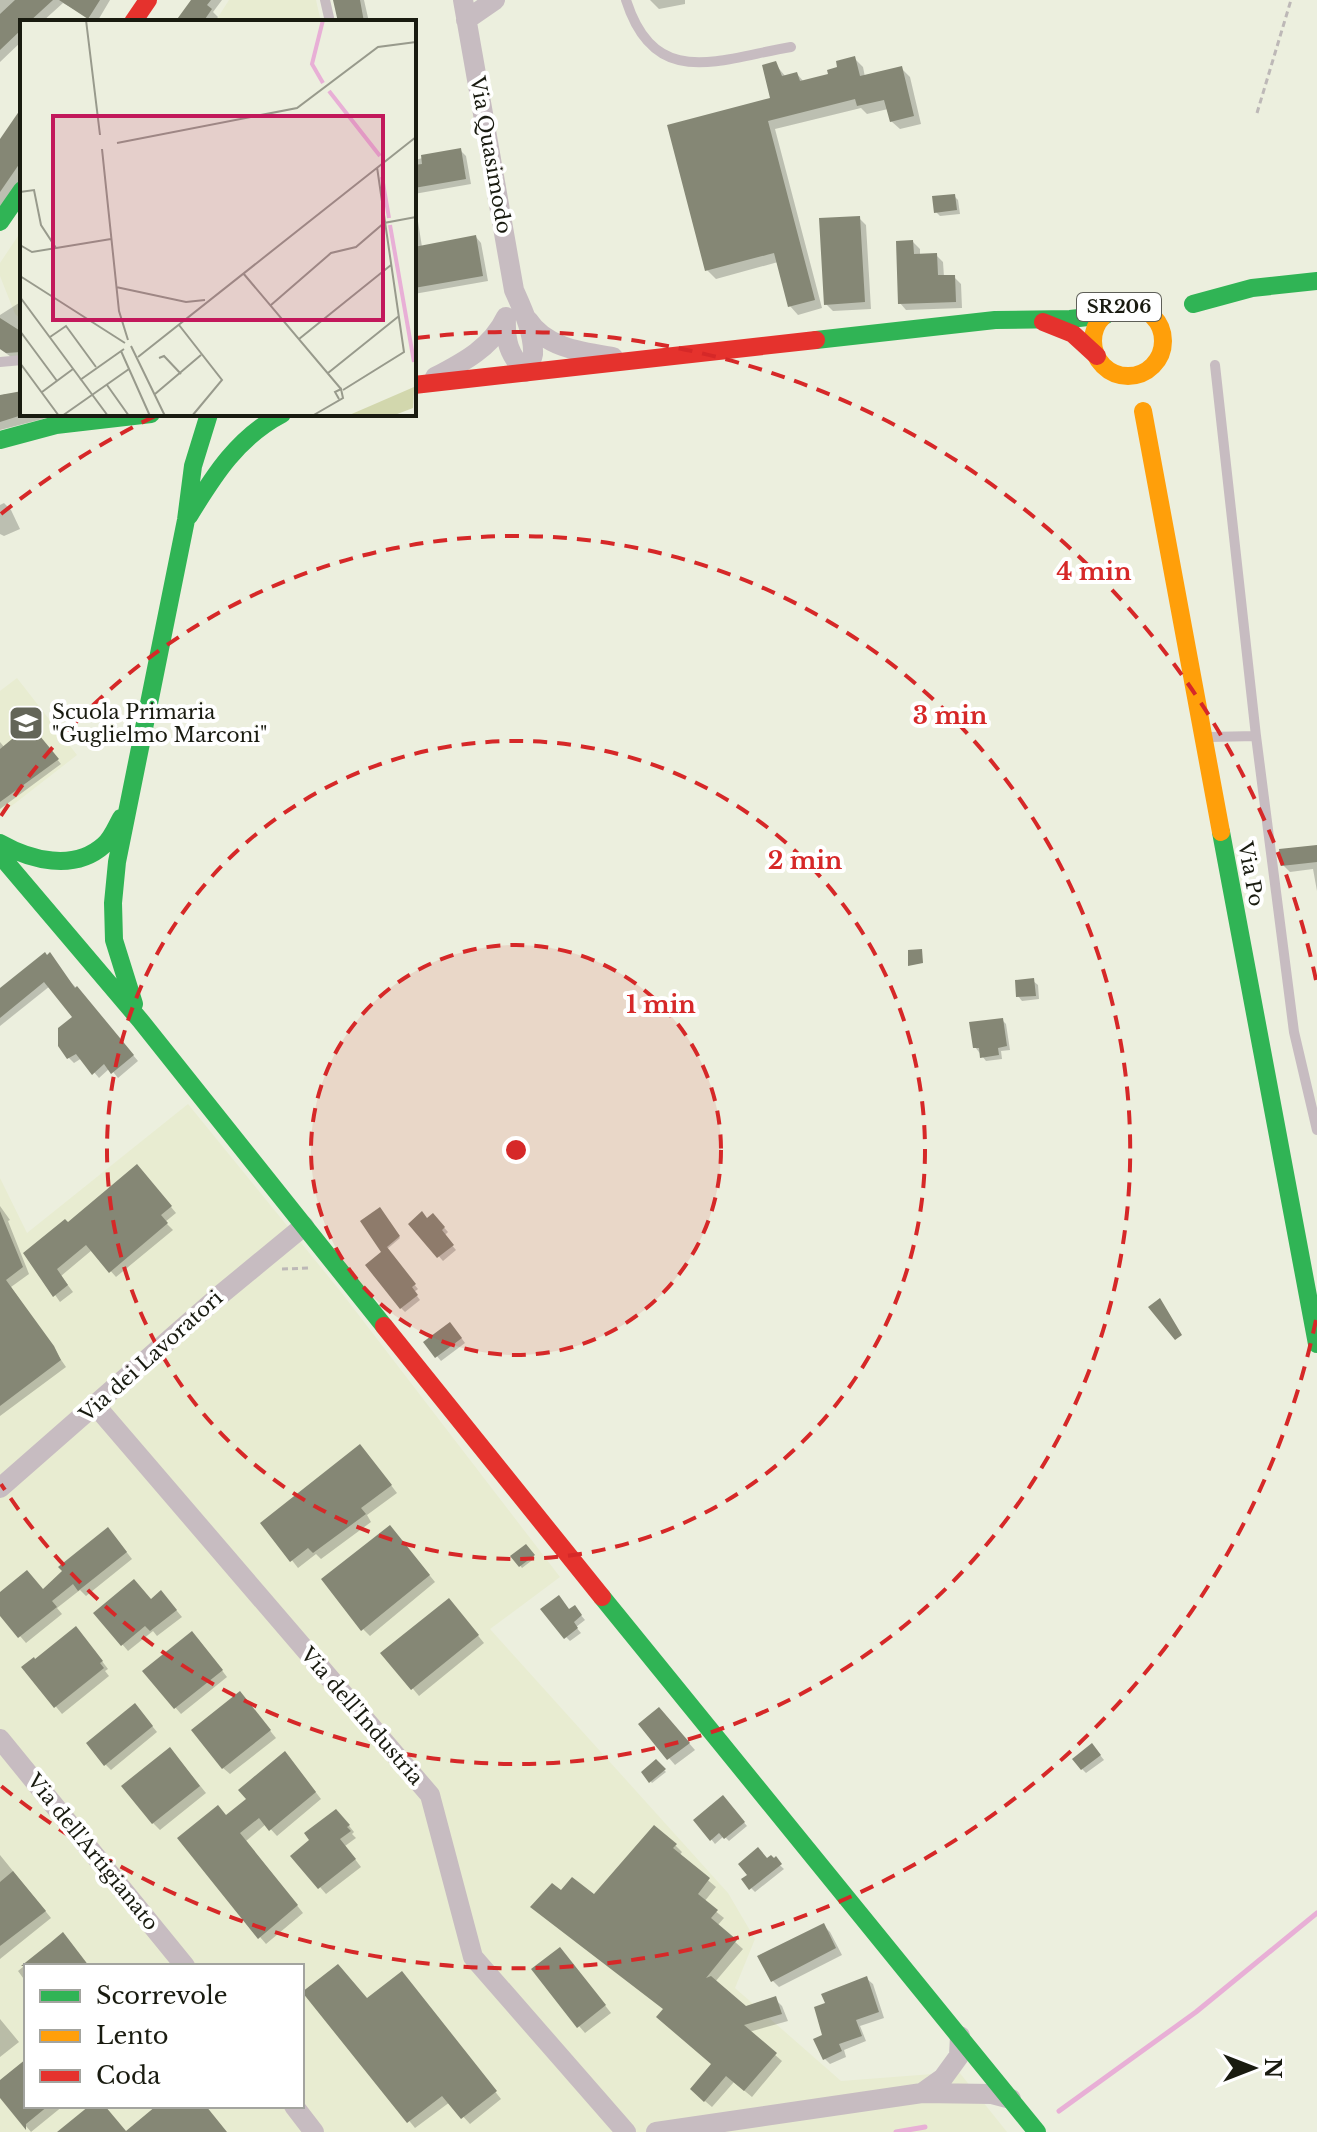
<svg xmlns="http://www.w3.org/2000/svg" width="1317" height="2132" font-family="'Libre Baskerville',serif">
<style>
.built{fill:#e8ecd1;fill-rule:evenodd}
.shadow{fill:#0003}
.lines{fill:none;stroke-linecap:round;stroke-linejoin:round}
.stream{stroke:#e8afd6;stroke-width:5}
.building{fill:#858775}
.path{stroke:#bdb8b7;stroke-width:3;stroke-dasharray:6 4;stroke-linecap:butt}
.lane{stroke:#c7bcc1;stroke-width:10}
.street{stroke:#c7bcc1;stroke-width:20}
.fast{stroke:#30b455;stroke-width:18}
.slow{stroke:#ff9f0a;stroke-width:18}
.jam{stroke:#e5322d;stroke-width:18}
.ring{fill:none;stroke:#d62828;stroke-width:4;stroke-dasharray:14 10}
.labels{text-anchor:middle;stroke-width:8;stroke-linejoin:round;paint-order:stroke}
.shield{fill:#fff;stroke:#5e5f58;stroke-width:2}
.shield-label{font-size:18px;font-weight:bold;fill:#191b10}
.street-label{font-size:20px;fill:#191b10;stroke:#fff}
.poi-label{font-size:20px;fill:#191b10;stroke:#fff;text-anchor:start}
.inset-river{fill:none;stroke:#e8afd6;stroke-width:4}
.inset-road{fill:none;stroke:#989a8c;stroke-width:2}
.view{fill:#c2185b;fill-opacity:0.15;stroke:#c2185b;stroke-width:4}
.inset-edge{fill:none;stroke:#191b10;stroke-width:4}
.centre{fill:#d62828;stroke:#fff;stroke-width:4}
.ring-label{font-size:24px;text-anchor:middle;font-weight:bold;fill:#d62828;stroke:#fff;stroke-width:8;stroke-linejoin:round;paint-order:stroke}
</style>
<rect width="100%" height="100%" fill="#ecefde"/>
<!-- built -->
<path class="built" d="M229 0H316L321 22H215Z
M22 230V320L15 314 0 276V263Z
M17 678 77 755 0 815V691Z
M188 1104 341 1292 560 1577 490 1629 728 1893 755 1939 735 1988 841 2081 959 2072 1007 2132H0V1178L27 1233ZM26 1966H302V2106H26Z"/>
<!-- shadow -->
<path class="shadow" d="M0 0H110L97 22 63 3 42 22H22V41L0 62Z
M192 0H222L213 12 218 17 214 22H178Z
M335 0H364L369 22H338Z
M650 0H685V4L659 9Z
M854 58 863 67 865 77 901 68 910 77 921 124 900 129 891 121 888 109 867 114 861 108 775 129 822 308 798 315 790 306 778 262 716 279 707 270 772 99 775 64 786 77 797 74 804 82 830 76Z
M22 110V183L0 216V143Z
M460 150 466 156 471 184 414 194V160Z
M414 196 422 247 476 237 481 243 488 281 414 294Z
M954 196 958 200 960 214 940 216 936 212Z
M859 218 866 225 871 309 833 311 826 304Z
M913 242 920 249V256L936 255 943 262 944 277H954L961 284 962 308 906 310 900 303Z
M22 301V330L16 334 22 343V358L14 359 0 349V315Z
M5 394 7 396 22 394V414H62L0 430V396Z
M4 503 11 510 20 529 4 536 0 534V505Z
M34 731 61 764 0 809V742L5 748Z
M1317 847V891L1313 869 1290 872 1283 865Z
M45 955 82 994 138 1061 118 1078 110 1068 99 1078 82 1058 74 1063 69 1058 75 1018 50 986 0 1026V991Z
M1033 981 1038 985 1039 999 1022 1001 1018 996Z
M1002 1020 1006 1024 1010 1050 1001 1051 1002 1059 986 1061 975 1047Z
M143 1173 176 1213 165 1222 173 1230 116 1277 92 1250 61 1276 73 1292 60 1302 26 1253Z
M0 1206 10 1220 8 1221 29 1274 11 1287 66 1367 0 1416Z
M380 1210 400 1238 386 1250 418 1289 414 1292 420 1300 405 1312 401 1308 384 1252Z
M433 1215 448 1232 444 1236 456 1250 443 1261 411 1224 428 1220Z
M454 1328 465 1343 441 1361 426 1343Z
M367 1454 397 1493 367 1515 371 1522 321 1559 316 1554 298 1568 263 1523Z
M396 1534 435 1582 370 1636 363 1629Z
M114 1536 132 1559 86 1596 80 1590 57 1608 62 1614 26 1643 0 1613V1595L43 1591Z
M526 1546 535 1558 522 1568 513 1556Z
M167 1599 182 1617 157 1636 153 1631 128 1651 122 1644 152 1601Z
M455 1607 484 1643 419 1696 383 1653Z
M574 1607 585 1620 576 1627 581 1633 570 1641 566 1637 570 1611Z
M82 1635 108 1669 105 1671 109 1676 62 1714 23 1667Z
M198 1639 227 1677 181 1714 144 1671Z
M246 1701 276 1738 230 1774 223 1768Z
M140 1711 157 1732 111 1770 105 1764Z
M666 1717 695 1750 675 1765 669 1758Z
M1096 1750 1104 1760 1086 1773 1082 1769Z
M176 1756 206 1793 160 1830 153 1823Z
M291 1760 321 1799 277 1836 266 1824 246 1841 303 1913 266 1944 260 1937 227 1817Z
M656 1762 666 1772 652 1783 644 1772Z
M727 1802 747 1826 729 1841 724 1836 715 1844 696 1820Z
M342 1817 354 1832 352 1834 356 1838 345 1846 361 1867 326 1894 293 1856Z
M675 1845 682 1852 679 1856 716 1887 704 1902 724 1918 717 1926 743 1949 715 1982 745 2009 775 1999 782 2006 788 2021 749 2032 782 2061 752 2097 734 2082 712 2107 699 2096 713 2064 561 1893 594 1897Z
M0 1855 51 1918 0 1959Z
M771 1857 784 1869 755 1892 751 1888Z
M823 1925 830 1932 842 1955 779 1987 772 1980Z
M62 1935 88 1966H26V1982L18 1971Z
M566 1956 611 2013 585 2033 579 2026Z
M405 1978 501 2099 470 2124 450 2102 415 2128 305 1992 367 2000Z
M867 1979 873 1984 884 2018 860 2026 866 2041 844 2050 846 2057 830 2064 824 2058 825 2036Z
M0 2019 19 2042 0 2057Z
M26 2062V2106H63L31 2132 0 2095V2083Z"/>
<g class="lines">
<!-- stream -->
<path class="stream" d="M1059 2111 1196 2012 1317 1913
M896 2132 925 2127"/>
</g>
<!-- building -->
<path class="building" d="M15 0H53L29 22H22V29L0 50V14Z
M59 0H100L88 19Z
M191 0H211L207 5 212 9 203 22H175Z
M333 0H360L364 22H338Z
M855 56 860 76 902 66 914 116 890 122 884 100 857 106 855 99 768 121 815 300 788 307 774 253 705 271 667 125 770 98 762 65 776 61 782 76 797 72 800 81 828 74 827 70 837 67 836 61Z
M22 107V160L0 192V139Z
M461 148 466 179 414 188V165L422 164 421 155Z
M955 194 957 210 934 213 932 196Z
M860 216 865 302 824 305 819 218Z
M476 235 483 276 414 288V247Z
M913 240 914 254 937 253 938 275H955L956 302 898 304 896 241Z
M0 318 22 332 21 352 6 353 0 349Z
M22 391V415L0 422V395Z
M30 724 59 759 0 802V749Z
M1317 845V862L1281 866 1279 849Z
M922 949 923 963 908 966V950Z
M45 952 47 955 50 952 75 988 77 986 134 1055 111 1074 104 1064 92 1075 76 1054 67 1059 58 1046V1028L72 1017 44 982 0 1018V988Z
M1034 978 1036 996 1016 997 1015 980Z
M1003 1018 1007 1046 998 1048 999 1055 980 1058 979 1048H973L969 1022Z
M137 1164 172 1206 161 1215 168 1223 109 1273 86 1245 57 1269 68 1285 53 1297 23 1253 65 1219 68 1222Z
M380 1207 400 1236 381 1252 360 1221Z
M0 1211 23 1267 6 1280 54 1346 61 1360 0 1406Z
M422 1211 427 1218 433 1213 445 1227 442 1230 454 1245 437 1258 408 1224Z
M387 1247 416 1284 412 1287 418 1295 400 1309 365 1265Z
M1160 1298 1182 1335 1175 1340 1148 1307Z
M450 1322 462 1338 435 1358 423 1342Z
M360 1444 392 1485 361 1508 366 1514 313 1553 308 1548 290 1562 260 1523Z
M390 1525 430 1575 361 1631 321 1579Z
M108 1527 127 1552 78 1591 73 1584 52 1601 57 1607 18 1638 0 1616V1592L27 1570 43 1589 62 1571 58 1567Z
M526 1544 535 1555 519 1567 510 1556Z
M134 1579 151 1599 161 1590 177 1610 150 1631 145 1626 121 1646 93 1613Z
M559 1595 569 1609 575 1605 582 1615 574 1622 578 1628 564 1639 540 1609Z
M449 1598 479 1635 411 1690 380 1653Z
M76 1626 103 1661 100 1663 104 1668 54 1708 21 1667 34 1657 35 1659Z
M192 1631 223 1670 174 1709 142 1671Z
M240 1691 271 1730 222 1769 191 1730Z
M135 1703 153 1726 104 1766 86 1743Z
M659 1707 690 1743 667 1760 638 1724Z
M1092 1743 1101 1755 1081 1770 1072 1759Z
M170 1747 200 1786 152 1824 121 1786Z
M285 1751 316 1792 269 1831 259 1818 240 1833 298 1905 258 1939 177 1838 218 1805 226 1815 246 1799 238 1790Z
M656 1759 666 1769 649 1783 641 1772Z
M723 1795 745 1822 724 1839 719 1833 710 1841 693 1820Z
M336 1809 350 1825 347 1827 351 1831 340 1839 356 1859 318 1889 290 1856 309 1840 304 1833Z
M654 1825 677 1844 673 1848 710 1878 698 1894 718 1910 711 1918 737 1940 706 1978 711 1976 746 2006 776 1996 782 2014 744 2025 777 2053 744 2091 726 2076 704 2102 690 2089 711 2064 656 2017 663 2009 530 1907 552 1883 561 1890 572 1877 594 1894Z
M758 1847 767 1858 771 1855 774 1858 776 1856 782 1864 749 1890 741 1879 747 1875 738 1864Z
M13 1871 46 1911 0 1946V1882Z
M824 1923 836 1948 771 1982 757 1956Z
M63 1932 89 1966H21L50 1943Z
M560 1947 606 2005 577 2028 531 1969Z
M338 1964 367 1998 402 1971 497 2091 461 2119 442 2096 407 2123 302 1992Z
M867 1976 879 2012 856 2020 862 2036 839 2044 842 2051 823 2060 813 2039 822 2035 814 2007 825 2003 821 1994Z
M26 2059V2106H48L26 2124V2130L0 2098V2080Z
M89 2106H105L126 2131 156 2106H206L227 2132H57Z"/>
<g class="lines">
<!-- path -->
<path class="path" d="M1257 113 1291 0
M282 1269 310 1268"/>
<!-- lane -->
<path class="lane" d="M325 0 330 22
M626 0C655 91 719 59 791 47
M0 362 22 360
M1215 365 1256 736
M1209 737 1256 736 1294 1032 1317 1130"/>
<!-- street -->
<path class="street" d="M463 0 514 290C522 308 534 333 533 354 532 360 528 367 525 372 509 354 505 342 506 318
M466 20 495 0
M528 320C546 348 582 352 613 357
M435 377C464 362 492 347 506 317
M96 1406 430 1795 473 1957 626 2132
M0 1488 219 1296 304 1226
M0 1739 185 1966
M922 2093 943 2078 959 2056 960 2036
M294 2106 314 2132
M656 2132 922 2093 992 2094 1011 2099"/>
<!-- fast -->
<path class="fast" d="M0 222 22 190
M1193 304 1252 288 1317 281
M816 340 995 320 1070 319 1106 315
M0 440 56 425 151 414
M189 516C214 475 238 437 282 414
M1221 832 1317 1344
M0 843C30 860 74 872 104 845 112 838 116 827 121 818
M0 855 140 1020 384 1326
M134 1004 114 940 113 903 117 862 186 520 193 466 209 414
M602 1597 1037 2132"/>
<!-- slow -->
<path class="slow" d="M1093 341a35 35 0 1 1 70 0a35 35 0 1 1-70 0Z
M1143 411 1221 832"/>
<!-- jam -->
<path class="jam" d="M133 22 148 0
M1043 322 1073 334 1097 356
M414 385 816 340
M384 1326 602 1597"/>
</g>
<!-- distance rings -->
<circle cx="516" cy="1150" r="205" fill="#d62828" fill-opacity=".12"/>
<g class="ring">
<circle cx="516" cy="1150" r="205"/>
<circle cx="516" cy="1150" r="409"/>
<path d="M1 816A614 614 0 1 1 1 1484"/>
<path d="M1316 1320A818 818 0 0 1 1 1786M1 514A818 818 0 0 1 157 415M416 338A818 818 0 0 1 1316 980"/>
</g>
<!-- icons -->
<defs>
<symbol id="school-square" viewBox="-11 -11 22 22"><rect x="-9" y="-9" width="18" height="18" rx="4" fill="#636558" stroke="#fff"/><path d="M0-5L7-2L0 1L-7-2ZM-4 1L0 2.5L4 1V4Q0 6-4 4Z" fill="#fff"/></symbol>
</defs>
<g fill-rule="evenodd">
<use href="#school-square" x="6" y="703" width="40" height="40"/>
</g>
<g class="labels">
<!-- shield labels -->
<rect class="shield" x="1077" y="293" width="84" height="28" rx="6"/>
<g class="shield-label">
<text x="1119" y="313">SR206</text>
</g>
<!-- street labels -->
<g class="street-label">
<text transform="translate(491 155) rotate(80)" y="7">Via Quasimodo</text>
<text transform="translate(1251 874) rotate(79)" y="7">Via Po</text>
<text transform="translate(151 1356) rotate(-42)" y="7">Via dei Lavoratori</text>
<text transform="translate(362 1716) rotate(49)" y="7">Via dell'Industria</text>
<text transform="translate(93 1852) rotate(51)" y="7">Via dell'Artigianato</text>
</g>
<!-- poi labels -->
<g class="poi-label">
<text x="52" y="719">Scuola Primaria<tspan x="52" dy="23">"Guglielmo Marconi"</tspan></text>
</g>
</g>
<!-- overview -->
<g transform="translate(20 20)">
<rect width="396" height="396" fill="#ecefde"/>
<path d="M394 367 393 388 372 396H327Z" fill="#d2d7ad"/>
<path class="inset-river" d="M303 63 292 44 303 0M309 71 360 136M362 157 369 198M370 205 394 342"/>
<path class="inset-road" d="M66 0 80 115M97 123 277 88 358 27 396 22M82 129 99 291 108 320M0 172 14 170 21 205 36 228M0 225 12 232 91 219M223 253 321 369M0 256 105 323M96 267 166 282 185 280M0 277 88 396M251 285 311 233 336 227 364 203 396 197M159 305 202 360 172 396M0 311 37 361M30 317 46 306 76 347M279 319 371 245M111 326 145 396M101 331 130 396M118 337 396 117M139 338 144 336 161 354M0 343 39 396M308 353 379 296M60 360 104 329M87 365 109 396M323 370 384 332 357 147M22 372 53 349M135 374 181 335M42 396 109 349M292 396 323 378 321 369 315 372 319 379"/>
<path class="view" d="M33 96H363V300H33Z"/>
<rect width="396" height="396" class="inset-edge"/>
</g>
<circle cx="516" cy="1150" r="12" class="centre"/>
<g class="ring-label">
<text x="1094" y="580">4 min</text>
<text x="950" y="724">3 min</text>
<text x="805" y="869">2 min</text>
<text x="661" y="1013">1 min</text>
</g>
<!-- legend -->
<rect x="24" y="1964" width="280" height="144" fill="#ffffff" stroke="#a3a49f" stroke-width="2"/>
<rect x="40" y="1990" width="40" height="12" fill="#30b455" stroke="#a3a49f" stroke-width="2"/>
<text x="96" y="2004" font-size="24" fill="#191b10">Scorrevole</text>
<rect x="40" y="2030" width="40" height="12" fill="#ff9f0a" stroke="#a3a49f" stroke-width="2"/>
<text x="96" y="2044" font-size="24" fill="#191b10">Lento</text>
<rect x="40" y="2070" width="40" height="12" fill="#e5322d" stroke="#a3a49f" stroke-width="2"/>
<text x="96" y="2084" font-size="24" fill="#191b10">Coda</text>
<!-- north arrow -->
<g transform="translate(1253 2068) rotate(90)" stroke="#ffffff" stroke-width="6" paint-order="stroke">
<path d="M0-6L14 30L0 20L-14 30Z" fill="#191b10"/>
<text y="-12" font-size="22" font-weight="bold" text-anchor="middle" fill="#191b10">N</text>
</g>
</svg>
